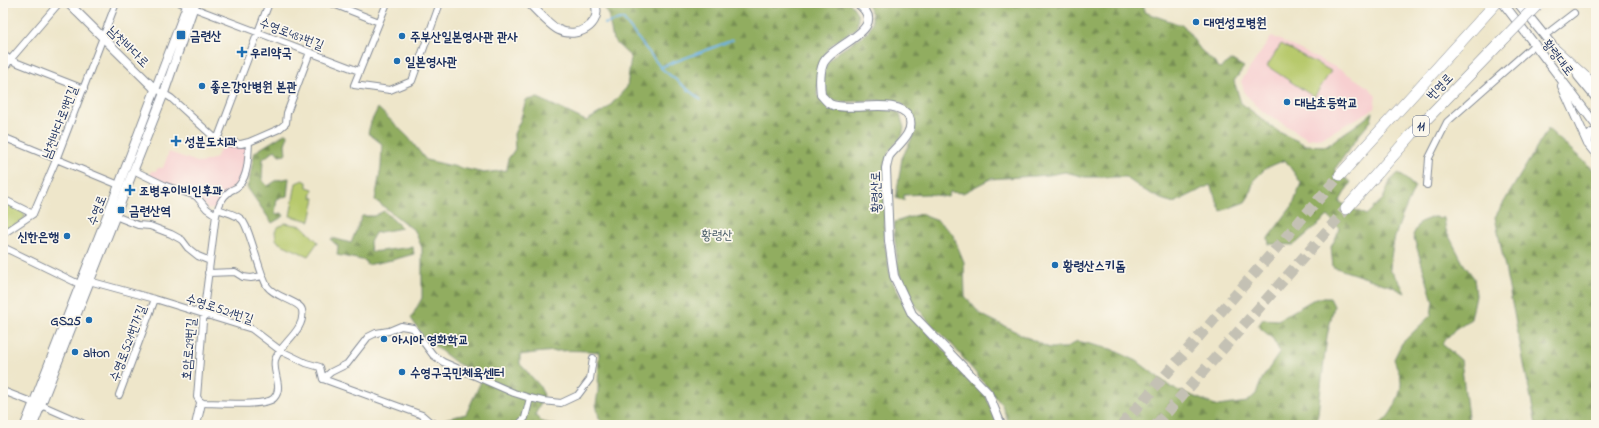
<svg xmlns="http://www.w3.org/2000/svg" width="1599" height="428" font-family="'Indie Flower','Poor Story',sans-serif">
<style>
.built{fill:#f7cfd0}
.green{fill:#b7c96c;stroke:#697c65}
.forest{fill:url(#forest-firs);stroke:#566e5f}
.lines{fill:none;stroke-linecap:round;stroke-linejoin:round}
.stream{stroke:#6db3e4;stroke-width:2}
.highway-tunnel{stroke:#c4c1b4;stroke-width:11;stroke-dasharray:11 5.5;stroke-linecap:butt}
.street-casing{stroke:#848a94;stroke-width:8}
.secondary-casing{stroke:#848a94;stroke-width:10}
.highway-casing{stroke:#848a94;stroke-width:12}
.street{stroke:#fff;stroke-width:6}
.secondary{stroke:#fff;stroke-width:8}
.highway{stroke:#fff;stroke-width:11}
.highway-bridge-casing{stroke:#848a94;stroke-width:12;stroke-linecap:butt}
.highway-bridge{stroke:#fff;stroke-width:11}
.poi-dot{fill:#1f6fb2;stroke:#fbf7ec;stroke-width:1.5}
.labels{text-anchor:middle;stroke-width:3.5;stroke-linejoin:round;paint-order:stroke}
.shield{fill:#fbf7ec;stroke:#5e6b89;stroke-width:1}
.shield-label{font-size:12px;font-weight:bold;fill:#1b2f5e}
.poi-label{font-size:13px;font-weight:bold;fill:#1b2f5e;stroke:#fbf7ec;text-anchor:start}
.street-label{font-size:13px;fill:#1b2f5e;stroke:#fbf7ec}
.park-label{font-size:13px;fill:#425662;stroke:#fbf7ec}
</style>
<defs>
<pattern id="forest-firs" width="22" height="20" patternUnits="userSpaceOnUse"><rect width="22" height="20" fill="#91ad60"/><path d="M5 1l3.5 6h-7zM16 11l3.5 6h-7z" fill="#768d52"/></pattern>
</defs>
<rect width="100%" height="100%" fill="#fbf7ec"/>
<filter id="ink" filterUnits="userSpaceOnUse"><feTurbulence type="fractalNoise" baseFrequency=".025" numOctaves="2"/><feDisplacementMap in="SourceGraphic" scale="8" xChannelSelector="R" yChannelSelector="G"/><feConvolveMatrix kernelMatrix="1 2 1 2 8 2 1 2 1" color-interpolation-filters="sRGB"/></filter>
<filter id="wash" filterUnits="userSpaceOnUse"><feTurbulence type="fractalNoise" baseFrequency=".012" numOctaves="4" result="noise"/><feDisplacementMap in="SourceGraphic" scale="16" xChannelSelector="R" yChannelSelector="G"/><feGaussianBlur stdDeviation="0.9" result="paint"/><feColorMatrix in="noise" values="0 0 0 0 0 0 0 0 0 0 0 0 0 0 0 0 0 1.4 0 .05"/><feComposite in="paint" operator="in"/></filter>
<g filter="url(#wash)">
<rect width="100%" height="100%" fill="#eee6ca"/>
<!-- built -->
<path class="built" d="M1272 36 1343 71 1368 87 1376 95 1374 109 1323 137 1308 139 1262 111 1245 94 1241 81Z
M222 146 246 147V153L242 178 230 191 218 209H207L202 202 149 178 151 171H156L158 168H163L169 152 200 163 216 158Z"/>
<!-- green -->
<path class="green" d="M1281 44 1331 71 1314 97 1267 66Z
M303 180 307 182V187L313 189 311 197 315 198 310 221 290 216 296 183Z
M3 201 23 211 25 214 24 219 3 233Z
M285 223 302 226 318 242 308 256 279 243 276 239 275 231 278 227Z"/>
<!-- forest -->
<path class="forest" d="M602 3H850C858 13 860 17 856 29 818 50 822 55 817 95L828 108 850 111 877 109 896 111 900 114 904 128 902 136 888 152 884 239 891 279 909 313 985 394 998 425H604L599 418 596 404 598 392 599 352C573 349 547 351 520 355V364L539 385 544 395 535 415 542 422 556 425H444L445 419 466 414 484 375 458 364 424 338 411 318 422 298V248L415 231 375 200 381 167 382 144 368 133 371 122 378 108 408 137 426 160 484 173 507 170 508 159 515 149 514 134 520 121 526 100 538 98 586 121 608 108 627 87 631 57 613 40 608 14Z
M865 3H1144V12L1184 26 1200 49 1220 68 1232 60 1244 67 1234 81 1241 103 1279 132 1306 145 1327 146C1342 133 1359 125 1373 112L1371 121 1360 134 1334 170 1351 182 1339 202 1366 215 1383 199 1391 179 1399 173 1415 187C1402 216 1391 238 1390 270L1399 281 1405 293 1393 287 1333 267 1331 247 1337 235 1339 228 1328 216 1294 245 1269 244 1268 238 1293 205 1301 183 1285 160 1266 168 1254 180 1249 196 1245 202 1221 211 1210 185 1174 203 1161 199 1142 189 1125 177H1085L1065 172 1049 175 990 179 963 193 950 192 948 197 928 194 904 195V200L898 199 896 197 902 158 915 132V122L912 114 900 102 875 100 842 102 829 100 823 89V77L826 65 833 56 868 32 872 23V14L868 6Z
M1548 129 1596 172V425H1536L1495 217Z
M286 133 288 136 285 144 286 154 279 155 275 150 263 159 262 180 268 186 277 180 289 178 287 196 277 199 275 214 282 213 284 216 272 223 247 187C252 175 251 164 255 152Z
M384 211 402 228 375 233 370 242 371 252 413 247 414 254 392 260 367 265 366 261 337 255 338 246 331 240 332 238 351 243 362 216H374Z
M920 214 938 221 952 233 964 262 965 296 980 314 1049 348H1066L1077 341 1111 349 1137 361 1172 388 1218 406 1247 402 1256 394 1262 379 1280 352 1273 339 1258 326 1263 319 1278 320 1316 298H1330L1334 306 1327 336 1317 422 1322 425H1009L1002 405 954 347 929 322 905 292 898 268 894 232 895 222Z
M1433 217 1444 218 1446 230 1463 263 1474 278 1476 295 1471 319 1455 329 1442 344 1461 360 1469 425H1378C1390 419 1401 397 1401 383 1401 375 1396 366 1394 359L1402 343 1431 315 1433 301 1413 235 1420 222Z"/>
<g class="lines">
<!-- stream -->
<path class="stream" d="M604 24 623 19 661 68 701 100
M661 67 733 40"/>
</g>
</g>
<g filter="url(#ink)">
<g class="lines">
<!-- highway-tunnel -->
<path class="highway-tunnel" d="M1122 425 1340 175
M1156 425 1346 209"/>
<defs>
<path id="street" d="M181 3 187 5
M331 3 379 22
M387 3 354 85 390 90 412 81 440 3
M194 8 359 71
M1544 36 1574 13
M3 54 10 60 84 89
M3 71 10 60 59 3
M161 92 171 98 217 140 228 143 241 144 249 142 279 129 286 123 287 113 310 52
M3 137 119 185
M217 140 269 3
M133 170 166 186 196 196 207 209 216 215
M1427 185 1429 158 1447 122 1534 45
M3 199 33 214
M218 209C225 212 235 214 241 219 249 224 259 273 267 286 274 297 300 301 302 310 306 331 280 343 275 360 272 373 284 387 274 398 266 407 215 403 201 403L197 397 204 309 216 215C219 205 221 198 230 191 233 189 238 188 240 184 249 173 248 155 249 142
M115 216 138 225 150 226 171 234 182 240 188 248 198 256 210 261
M3 234 33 214 56 160 116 3
M3 247 79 284
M208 273 235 272 243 277 251 278 263 276
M89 281 155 299 252 329 281 351 306 363 320 367 323 379 422 415 430 422 439 425
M323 379 331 372 347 364 368 337 376 333 389 331 401 326 413 328 433 355 443 362 514 393 530 398
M3 391 34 403
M119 395 155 299
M41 405 82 423
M518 425 525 418 530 398 543 401 561 403 578 395 590 379 593 358"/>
<path id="secondary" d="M68 3 156 90
M529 3C536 10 551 27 559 30 577 39 603 25 595 3
M857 3C893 29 831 44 823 64 819 74 820 85 821 95 824 98 827 102 830 104 849 113 899 96 909 117 916 133 896 146 889 156 887 160 887 165 886 168L889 241 894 276 912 314 988 393 1001 425
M1503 3 1596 125
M1518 3 1560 55
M1578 76 1596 98
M1562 86 1588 144 1596 154
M1588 144 1589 136 1592 133H1596
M25 425 119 185 188 3
M33 425 164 93 195 3
M196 425 201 403"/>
<path id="highway" d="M1556 51 1596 87
M1340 175 1496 3
M1346 209 1412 134 1498 45"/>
</defs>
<!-- street casing -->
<use href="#street" class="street-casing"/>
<!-- secondary casing -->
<use href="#secondary" class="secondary-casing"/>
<!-- highway casing -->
<use href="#highway" class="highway-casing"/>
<!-- street -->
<use href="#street" class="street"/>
<!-- secondary -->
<use href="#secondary" class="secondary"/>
<!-- highway -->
<use href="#highway" class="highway"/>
<defs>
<path id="highway-bridge" d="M1498 45 1537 5"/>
</defs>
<!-- highway-bridge casing -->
<use href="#highway-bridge" class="highway-bridge-casing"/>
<!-- highway-bridge -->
<use href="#highway-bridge" class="highway-bridge"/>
</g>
</g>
<!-- markers -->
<g class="poi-dot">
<circle cx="1196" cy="22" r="4"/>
<rect x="176" y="30" width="10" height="10" rx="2"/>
<circle cx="402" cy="36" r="4"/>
<path d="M240 46h4v4h4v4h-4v4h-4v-4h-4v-4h4z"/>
<circle cx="397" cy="61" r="4"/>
<circle cx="202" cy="86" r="4"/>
<circle cx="1287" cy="102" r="4"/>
<path d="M174 135h4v4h4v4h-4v4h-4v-4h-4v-4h4z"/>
<path d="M128 184h4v4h4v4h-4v4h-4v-4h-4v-4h4z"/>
<rect x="117" y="206" width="8" height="8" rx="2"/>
<circle cx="67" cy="236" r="4"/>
<circle cx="1055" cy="265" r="4"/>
<circle cx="89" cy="320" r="4"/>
<circle cx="384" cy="339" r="4"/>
<circle cx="75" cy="352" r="4"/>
<circle cx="402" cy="372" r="4"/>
</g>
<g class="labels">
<!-- shield labels -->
<rect class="shield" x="1413" y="116" width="16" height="20" rx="3"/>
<g class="shield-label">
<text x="1421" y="130">11</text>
</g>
<!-- poi labels -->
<g class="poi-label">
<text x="1204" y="27">대연성모병원</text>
<text x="190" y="40">금련산</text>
<text x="410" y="41">주부산일본영사관 관사</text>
<text x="250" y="57">우리약국</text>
<text x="405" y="66">일본영사관</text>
<text x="210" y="91">좋은강안병원 본관</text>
<text x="1295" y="107">대남초등학교</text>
<text x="185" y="146">성분도치과</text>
<text x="139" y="195">조병우이비인후과</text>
<text x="129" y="215">금련산역</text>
<text x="59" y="241" text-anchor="end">신한은행</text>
<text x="1063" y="270">황령산스키돔</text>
<text x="81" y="325" text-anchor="end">GS25</text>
<text x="392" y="344">아시아 영화학교</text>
<text x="83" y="357">alton</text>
<text x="410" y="377">수영구국민체육센터</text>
</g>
<!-- street labels -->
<g class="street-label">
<text transform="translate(292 33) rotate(21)" y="5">수영로487번길</text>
<text transform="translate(129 46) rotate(45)" y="5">남천바다로</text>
<text transform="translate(1559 57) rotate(52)" y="5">황령대로</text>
<text transform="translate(1439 86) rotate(-46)" y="5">번영로</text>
<text transform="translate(59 122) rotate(-69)" y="5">남천바다로9번길</text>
<text transform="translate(875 192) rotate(-91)" y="5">황령산로</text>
<text transform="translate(96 210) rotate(-68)" y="5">수영로</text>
<text transform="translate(220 308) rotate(18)" y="5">수영로521번길</text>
<text transform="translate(127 343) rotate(-69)" y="5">수영로521번가길</text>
<text transform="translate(188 349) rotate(-85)" y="5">호암로29번길</text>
</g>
<!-- park labels -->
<g class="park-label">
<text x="717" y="239">황령산</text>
</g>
</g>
<!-- margin -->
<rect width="1599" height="428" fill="none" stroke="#fbf7ec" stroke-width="16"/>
</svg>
